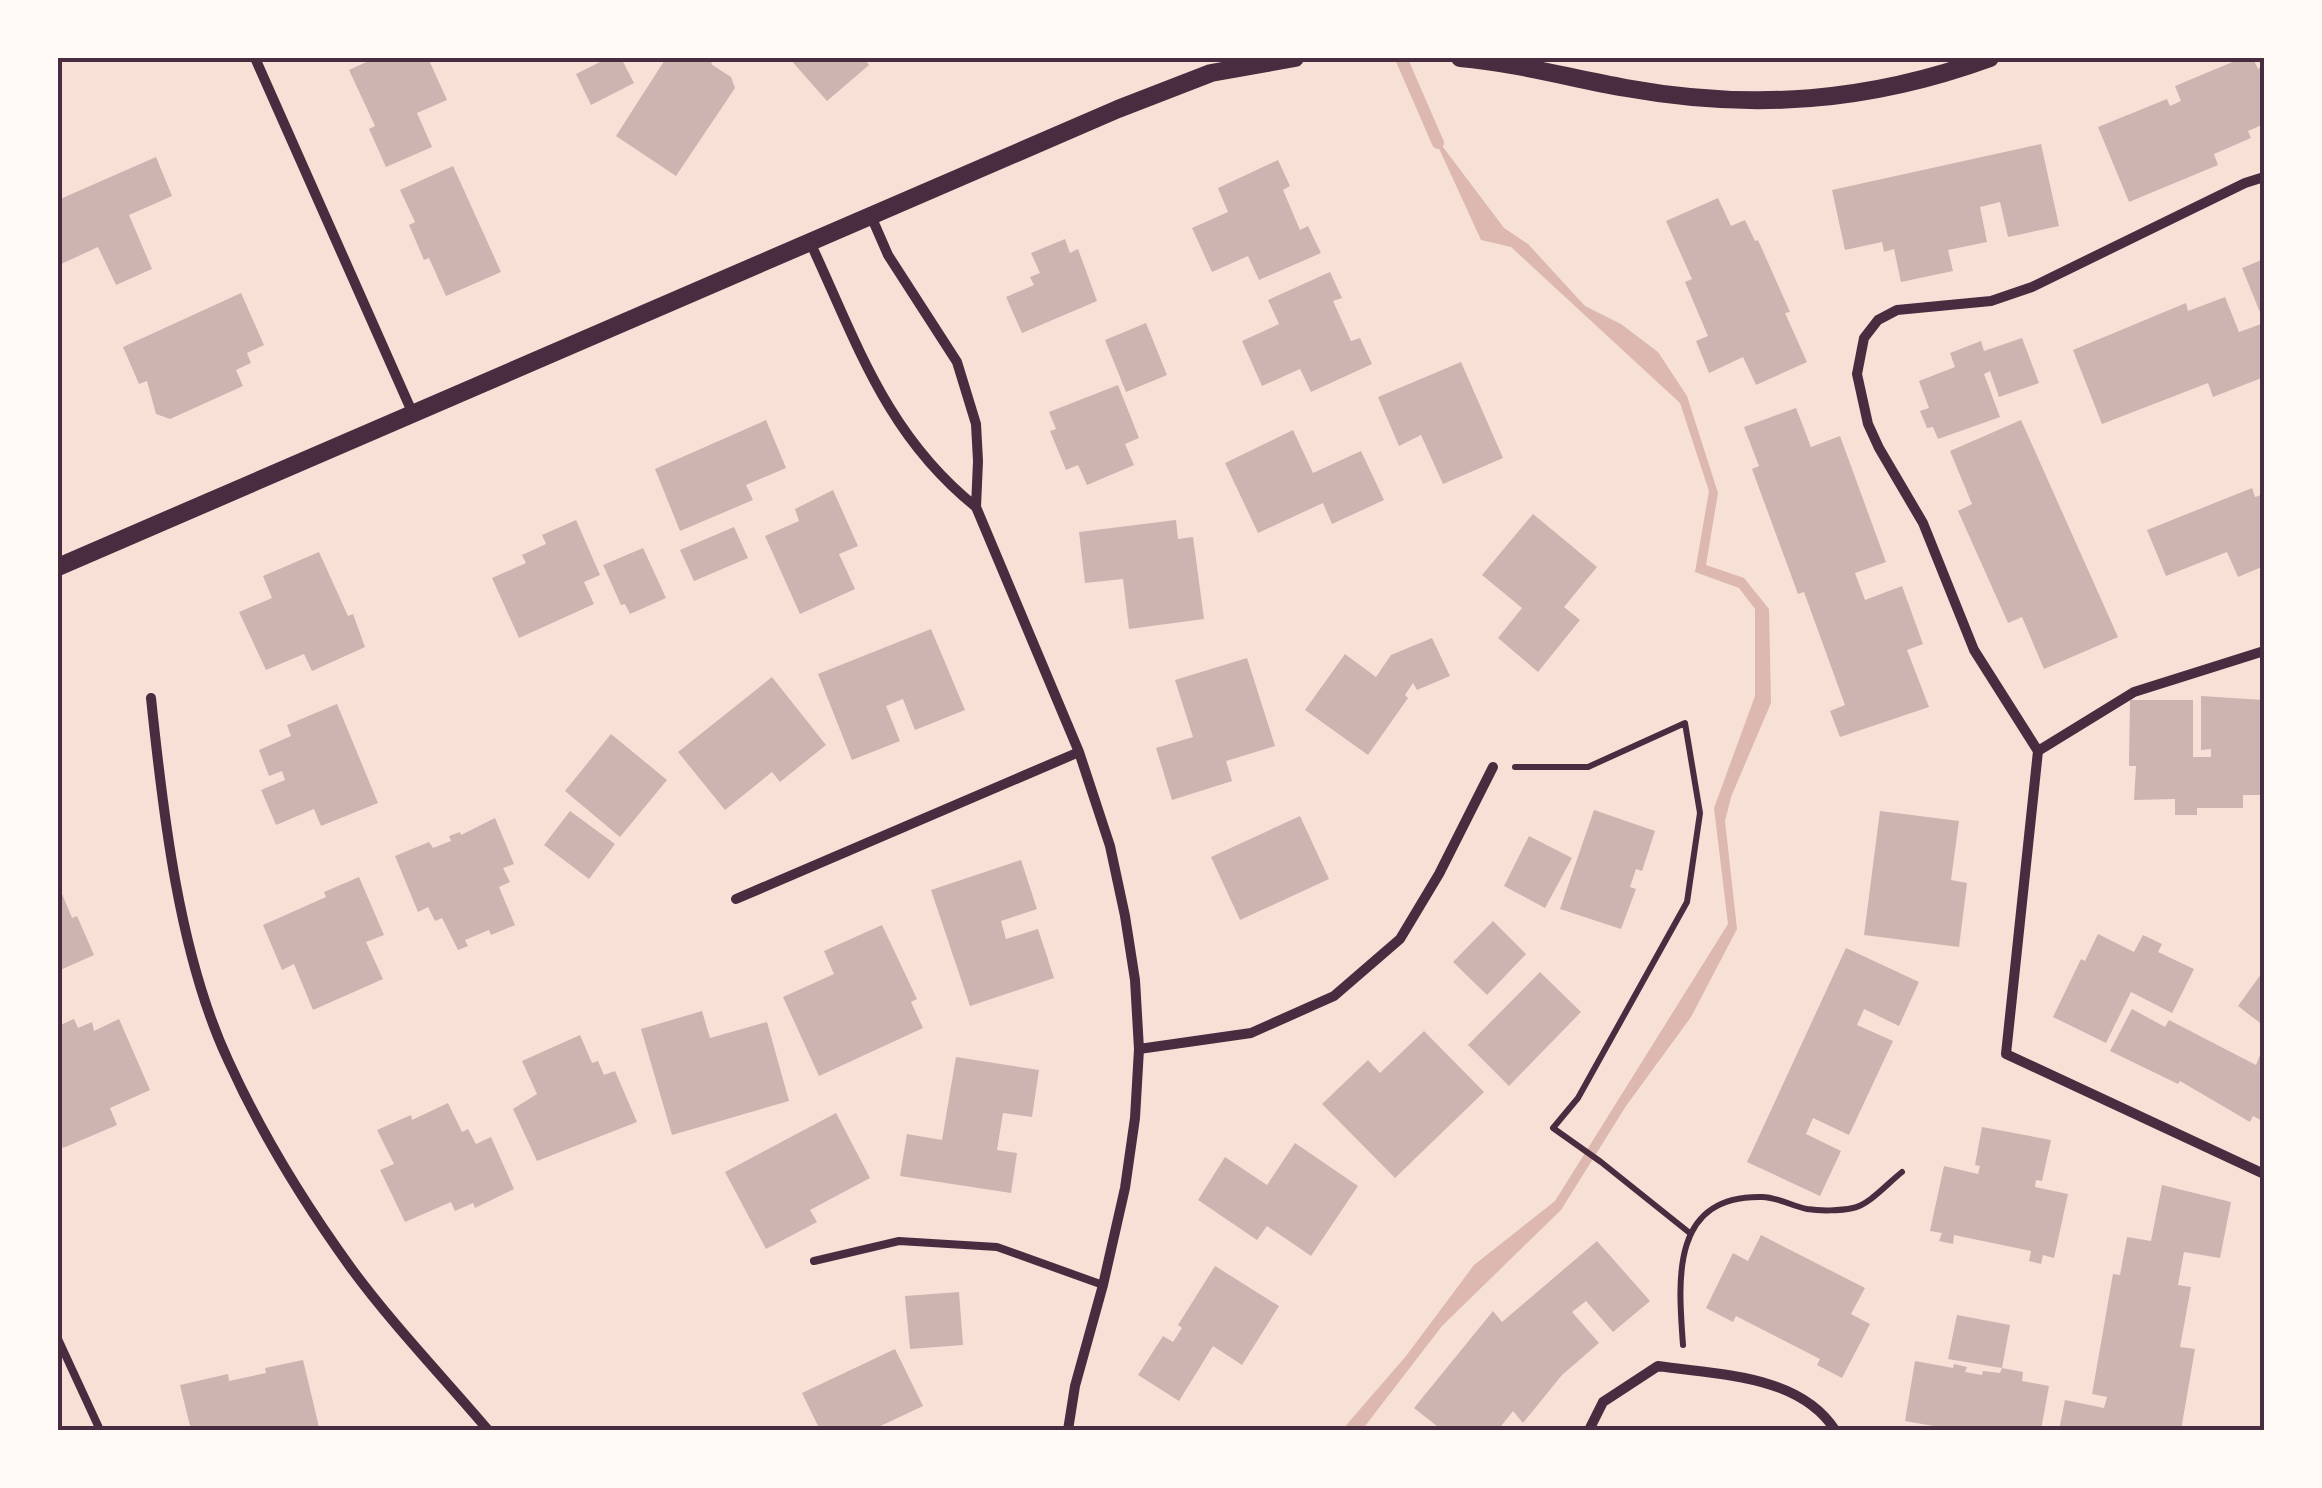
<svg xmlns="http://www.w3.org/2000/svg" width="2322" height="1488" font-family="'Source Sans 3',sans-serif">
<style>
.water{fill:#dcb8b0}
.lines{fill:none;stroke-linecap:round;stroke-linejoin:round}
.stream{stroke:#dcb8b0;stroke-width:12}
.building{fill:#ccb4b1}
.path{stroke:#4a2c40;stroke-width:6}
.service{stroke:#4a2c40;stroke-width:8}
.minor{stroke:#4a2c40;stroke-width:10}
.tertiary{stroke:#4a2c40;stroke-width:18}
.neatline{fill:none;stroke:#4a2c40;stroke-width:4}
</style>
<rect width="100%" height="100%" fill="#f7e1d7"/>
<!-- water -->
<path class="water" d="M1431 131 1504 228 1528 244 1585 306 1621 324 1658 352 1687 396 1718 493 1706 565 1744 578 1769 609 1771 703 1731 797 1725 821 1737 929 1691 1017 1626 1106 1561 1210 1442 1326 1362 1430H1342L1406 1356 1474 1265 1555 1201 1728 924 1714 808 1755 696V609L1739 588 1695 572 1709 491 1680 403 1511 247 1481 240Z"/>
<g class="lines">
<!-- stream -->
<path class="stream" d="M1401 58 1438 143"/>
</g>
<!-- building -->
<path class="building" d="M375 58H428L447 100 417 113 432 147 386 167 369 129 375 126 349 70Z
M608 58H621L634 83 591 105 576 74Z
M666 58H715L711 64 731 77 735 88 676 176 616 136Z
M789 58H870L866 61 869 65 827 101Z
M2242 58H2253L2258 69 2264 65V124L2248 131 2251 138 2214 154 2218 165 2129 202 2098 127 2167 99 2170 106 2181 101 2175 86Z
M2041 144 2059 226 2008 237 2000 202 1980 207 1987 242 1948 250 1953 271 1901 282 1894 249 1884 252 1882 242 1845 250 1832 190Z
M156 157 172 196 129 215 152 269 116 285 98 247 59 265 58 200Z
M1278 160 1290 186 1283 190 1300 230 1308 226 1321 253 1259 280 1248 256 1212 272 1192 228 1228 212 1218 188Z
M453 166 501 272 446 296 429 258 424 260 409 225 415 222 400 190Z
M1718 198 1731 226 1745 220 1755 241 1758 240 1790 312 1785 313 1807 362 1756 385 1743 357 1709 373 1696 341 1708 336 1685 282 1692 279 1666 221Z
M1065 239 1070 253 1078 249 1097 301 1022 333 1006 297 1034 285 1030 277 1040 273 1031 253Z
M2264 259V322L2242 268Z
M1330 272 1342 298 1333 301 1351 341 1360 338 1372 364 1311 392 1300 369 1262 386 1242 341 1279 324 1268 300Z
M241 293 264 345 247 353 251 363 236 370 243 386 170 419 156 414 147 381 139 384 123 347Z
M2225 297 2239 332 2264 323V377L2213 397 2208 383 2102 424 2073 350 2186 303 2188 311Z
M1146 323 1167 375 1126 392 1105 340Z
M2022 338 2039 383 1999 397 1990 371 1984 374 2000 417 1938 439 1933 427 1927 428 1920 411 1929 408 1919 381 1955 367 1950 353 1981 341 1984 351Z
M1461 362 1503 458 1443 484 1421 435 1399 446 1378 397Z
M1118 385 1139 438 1125 444 1134 465 1087 485 1078 465 1066 470 1050 431 1056 429 1049 412Z
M1796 408 1811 447 1840 436 1886 562 1855 573 1865 600 1902 586 1923 644 1907 650 1929 707 1840 737 1830 711 1845 705 1804 592 1798 594 1752 469 1759 466 1744 427Z
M766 420 786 468 746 485 753 500 680 531 655 469Z
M2021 420 2118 637 2044 669 2022 617 2008 623 1958 511 1972 504 1950 451Z
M1293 430 1313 473 1361 451 1384 500 1332 524 1323 503 1258 533 1225 463Z
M2252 488 2255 497 2264 494V566L2238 577 2227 552 2166 576 2147 530Z
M833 490 858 546 839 554 855 589 800 614 765 536 799 521 795 509Z
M1533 514 1597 567 1564 607 1580 620 1538 672 1498 638 1522 608 1482 575Z
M576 520 600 575 584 582 594 604 519 638 492 578 526 563 522 555 546 544 542 535Z
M1176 520 1178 539 1193 537 1204 619 1129 629 1123 579 1085 583 1079 532Z
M734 527 748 558 694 581 680 550Z
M643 548 666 598 630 614 625 604 621 605 603 565Z
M319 552 348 616 353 614 365 647 312 671 304 654 266 670 239 612 272 598 263 576Z
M931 629 965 710 915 730 903 699 886 706 900 741 852 760 818 674Z
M1432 638 1450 676 1417 690 1413 683 1405 695 1408 698 1368 755 1305 710 1345 654 1376 677 1391 655Z
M1247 658 1275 746 1226 761 1232 781 1172 800 1156 748 1193 737 1175 680Z
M772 677 826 745 780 782 772 772 725 810 678 752Z
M2201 696 2264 700V795H2243V808H2197V815H2175V799L2134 800 2136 766H2129L2130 700H2193V757H2211V749L2201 750Z
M337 704 378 803 321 826 314 809 276 825 261 790 285 780 282 771 269 776 259 750 291 736 287 725Z
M611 734 667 780 620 837 565 791Z
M1594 810 1655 831 1642 871 1636 869 1630 887 1636 889 1621 929 1560 909Z
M570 811 615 844 589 879 544 845Z
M1880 811 1959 821 1951 880 1967 883 1959 947 1864 935Z
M1300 816 1329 879 1240 920 1211 857Z
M495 818 514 864 503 868 510 882 499 887 515 925 491 935 489 930 465 940 468 946 458 950 442 918 435 921 428 907 418 912 395 856 429 842 433 848 451 841 449 836 460 832 461 835Z
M1529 836 1572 858 1545 908 1504 886Z
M1021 860 1037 909 1001 921 1006 939 1038 929 1054 978 970 1006 931 890Z
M359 877 384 935 366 942 383 979 313 1010 294 964 282 970 263 925 326 897 324 892Z
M58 884 72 918 77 916 94 955 58 971Z
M1493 921 1526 954 1487 995 1453 962Z
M882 925 917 999 911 1002 923 1028 819 1076 783 997 834 974 824 951Z
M2098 934 2134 952 2143 935 2162 944 2158 952 2194 969 2172 1013 2131 992 2106 1043 2053 1017 2081 959 2085 961Z
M1846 948 1919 982 1899 1026 1864 1009 1857 1025 1893 1041 1849 1135 1813 1118 1806 1134 1841 1151 1820 1196 1747 1162Z
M2264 970V1026L2238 1006Z
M1540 972 1581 1012 1509 1086 1468 1045Z
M2132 1009 2165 1027 2169 1020 2256 1065 2260 1055 2264 1057V1122L2253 1116 2250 1122 2180 1081 2178 1084 2110 1051Z
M702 1011 710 1038 767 1022 789 1101 672 1135 641 1029Z
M74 1019 78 1028 92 1022 94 1031 119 1019 150 1090 110 1108 117 1125 63 1148 58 1135V1026Z
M1424 1031 1484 1092 1395 1178 1322 1104 1368 1060 1380 1073Z
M580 1035 592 1063 598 1061 604 1075 615 1071 637 1122 537 1161 513 1109 537 1094 522 1061Z
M956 1057 1039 1070 1032 1117 1003 1113 997 1150 1017 1153 1011 1193 900 1176 907 1134 942 1140Z
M448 1103 462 1132 468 1129 476 1144 491 1137 514 1189 475 1208 473 1203 455 1211 451 1202 405 1222 380 1170 394 1164 377 1130 411 1115 412 1120Z
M836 1113 870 1178 810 1210 817 1222 766 1249 725 1172Z
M1982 1127 2051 1140 2042 1181 2036 1180 2035 1187 2068 1194 2054 1258 2043 1255 2041 1264 2029 1261 2031 1251 1954 1235 1953 1244 1939 1241 1942 1233 1930 1231 1944 1166 1978 1174 1980 1166 1975 1165Z
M1295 1143 1358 1186 1311 1256 1267 1226 1257 1240 1198 1200 1225 1157 1267 1185Z
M2162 1185 2231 1202 2220 1258 2184 1252 2178 1285 2191 1287 2180 1347 2195 1349 2181 1430H2059L2065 1400 2104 1408 2107 1397 2092 1394 2113 1274 2120 1275 2127 1237 2151 1241Z
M1761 1235 1865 1288 1851 1314 1870 1324 1842 1378 1817 1365 1820 1359 1736 1316 1733 1322 1706 1308 1733 1253 1748 1261Z
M1597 1241 1650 1301 1613 1332 1586 1301 1572 1312 1599 1343 1562 1375 1523 1423 1513 1411 1498 1430H1442L1414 1408 1493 1311 1502 1322Z
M1215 1266 1279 1306 1242 1365 1213 1346 1179 1401 1138 1375 1163 1336 1173 1342 1182 1328 1178 1325Z
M959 1292 963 1345 910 1349 905 1296Z
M1957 1315 2010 1325 2002 1368 2023 1372 2022 1381 2049 1386 2041 1430H1944L1945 1428 1905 1421 1915 1361 1953 1368 1954 1364 1967 1367 1965 1372 1982 1375 1983 1371 2000 1373 2002 1368 1948 1359Z
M895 1349 923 1406 872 1430H820L802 1393Z
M303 1360 319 1427 304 1430H191L180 1385 228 1374 229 1381 266 1373 265 1368Z"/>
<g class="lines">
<!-- path -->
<path class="path" d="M1515 767H1588L1685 723 1700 813 1687 902 1578 1098 1553 1128 1601 1162 1691 1234
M1683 1345C1678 1278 1671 1195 1762 1197 1777 1197 1792 1206 1807 1209 1820 1211 1840 1211 1853 1208 1869 1205 1888 1183 1902 1172"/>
<!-- service -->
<path class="service" d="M814 1261 899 1241 997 1247 1103 1285
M58 1339 100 1430"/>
<!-- minor -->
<path class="minor" d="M255 58 413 414
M871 216 888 255 957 362 976 424 978 461 976 507 1079 752 1110 846 1125 916 1135 980 1139 1049 1135 1118 1125 1188 1103 1285 1075 1386 1068 1430
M810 242C857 343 886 435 976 507
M151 698C163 813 179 955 228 1060 261 1133 304 1203 351 1268 393 1325 443 1377 488 1430
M2038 751 1974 650 1923 523 1879 448 1868 424 1857 374 1864 338 1878 320 1897 310 1991 301 2032 287 2245 183 2264 177
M2038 751 2006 1054 2264 1174
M2038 751 2134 692 2264 651
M736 899 1079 752
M1139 1049 1251 1033 1334 996 1400 939 1439 874 1493 767
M1589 1430 1603 1402 1658 1366C1717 1375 1799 1374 1835 1430"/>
<!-- tertiary -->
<path class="tertiary" d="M1460 58C1517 63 1570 78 1626 88 1753 111 1869 102 1990 58
M58 567 1118 109 1211 73 1295 58"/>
</g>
<!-- border -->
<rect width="2322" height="1488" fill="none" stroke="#fffaf5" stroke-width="120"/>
<rect x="60" y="60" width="2202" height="1368" class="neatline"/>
</svg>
